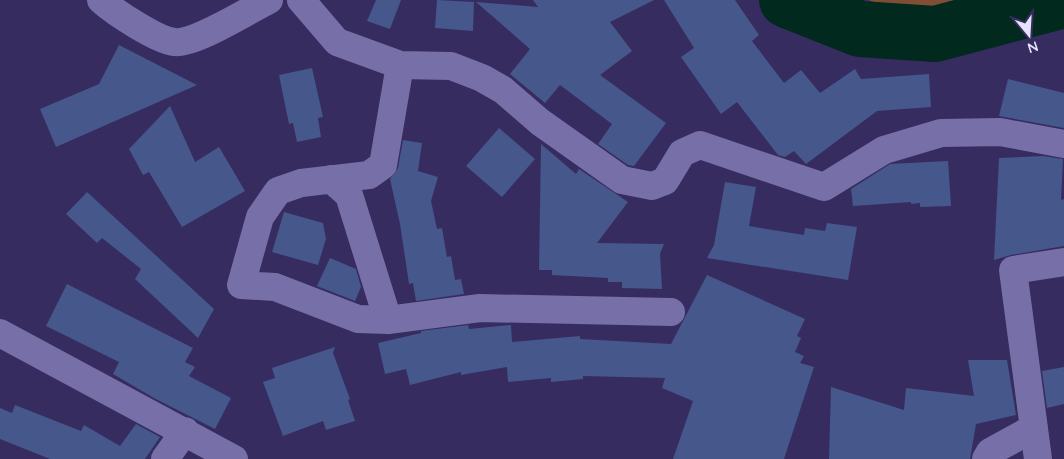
<svg xmlns="http://www.w3.org/2000/svg" width="1064" height="459" font-family="Quicksand,sans-serif">
<style>
.green{fill:#7e4f34}
.lines{fill:none;stroke-linecap:round;stroke-linejoin:round}
.river{stroke:#01291e;stroke-width:56}
.building{fill:#46578b}
.minor{stroke:#776fa8;stroke-width:28}
</style>
<rect width="100%" height="100%" fill="#362c5f"/>
<!-- green -->
<path class="green" d="M868 0H972L915 16Z"/>
<g class="lines">
<!-- river -->
<path class="river" d="M787 0 860 29 935 34 1064 0"/>
</g>
<!-- building -->
<path class="building" d="M376 0H401L390 29 367 21Z
M437 0 474 2 473 31 435 28Z
M533 0H654L610 22 632 51 600 75 666 123 634 166 628 165 598 144 612 124 560 85 545 103 510 74 530 49 476 2 538 7Z
M664 0H735L759 35 752 41 784 83 801 70 820 93 855 69 861 79 929 74 931 107 877 111 806 164 794 151 785 157 778 155 737 102 721 114 681 57 694 48Z
M119 45 197 85 56 147 40 109 99 84Z
M312 68 323 117 318 118 321 137 297 142 293 123 289 124 279 75Z
M1008 79 1064 93V128L999 116Z
M170 106 195 162 219 147 245 191 182 227 149 172 143 175 129 149Z
M499 128 535 159 502 197 466 166Z
M403 140 422 143 418 171 438 177 431 201 437 229 442 228 447 257 451 256 455 280 461 279 464 294 416 301 413 283 409 284 400 224 390 179 398 168Z
M541 144 576 174 579 169 628 202 597 243 664 244 660 254 662 289 622 288V282H608V278L552 275V270H539Z
M1043 156 1063 159 1061 200 1064 199V246L1011 255 994 260 999 158Z
M948 161 951 206 920 207V203L911 204V202L853 206 851 189 890 164Z
M725 182 756 187 749 226 804 235 805 228 825 231 827 223 857 227 848 280 707 258 714 245Z
M87 192 214 309 198 338 135 279 141 269 102 238 97 243 66 214Z
M284 212 323 223 326 239 318 265 272 252Z
M330 258 356 269 361 287 355 301 317 286Z
M707 275 805 319 797 336 801 338 795 352 804 356 800 363 814 367 784 459H673L693 401 662 388 665 378 583 376V379L551 382V378L508 382 507 367 461 375V372L410 385 406 369 385 374 378 343 421 333V331L468 325 469 329 511 325 512 342 580 336V339L671 344Z
M67 284 193 348 185 362 195 367 189 376 231 398 215 429 154 398 113 374 119 362 46 326Z
M335 347 333 353 350 399 348 400 355 421 326 430 323 421 283 436 263 382 275 378 272 368Z
M968 360H1007L1016 415 976 424 970 459H829L831 387 904 410 906 388 974 396Z
M1064 367V404L1047 408 1042 371Z
M15 405 81 431 84 425 120 446 136 424 160 437 145 459H50L0 439V408L12 413Z"/>
<g class="lines">
<!-- minor -->
<path class="minor" d="M101 0C114 12 157 40 174 42 194 45 249 10 269 0
M301 0 337 42 400 65 451 66 482 78 503 90 540 122 622 180 652 186 665 181 682 153 700 145 824 187 884 150 941 133 1000 132 1064 144
M400 65 383 165 369 175 301 183 278 191 260 217 241 285 275 287 358 319 388 320 480 308 671 312
M331 179 349 195 388 320
M0 333 234 459
M165 459 185 431
M986 459 990 452 1034 428
M1038 459 1013 270 1064 262"/>
</g>
<!-- north arrow -->
<g transform="translate(1029 35) rotate(162)" stroke="#362c5f" stroke-width="4" paint-order="stroke">
<path d="M0-4L9 19L0 12L-9 19Z" fill="#e4e2fc"/>
<text y="-8" font-size="14" font-weight="bold" text-anchor="middle" fill="#e4e2fc">N</text>
</g>
</svg>
